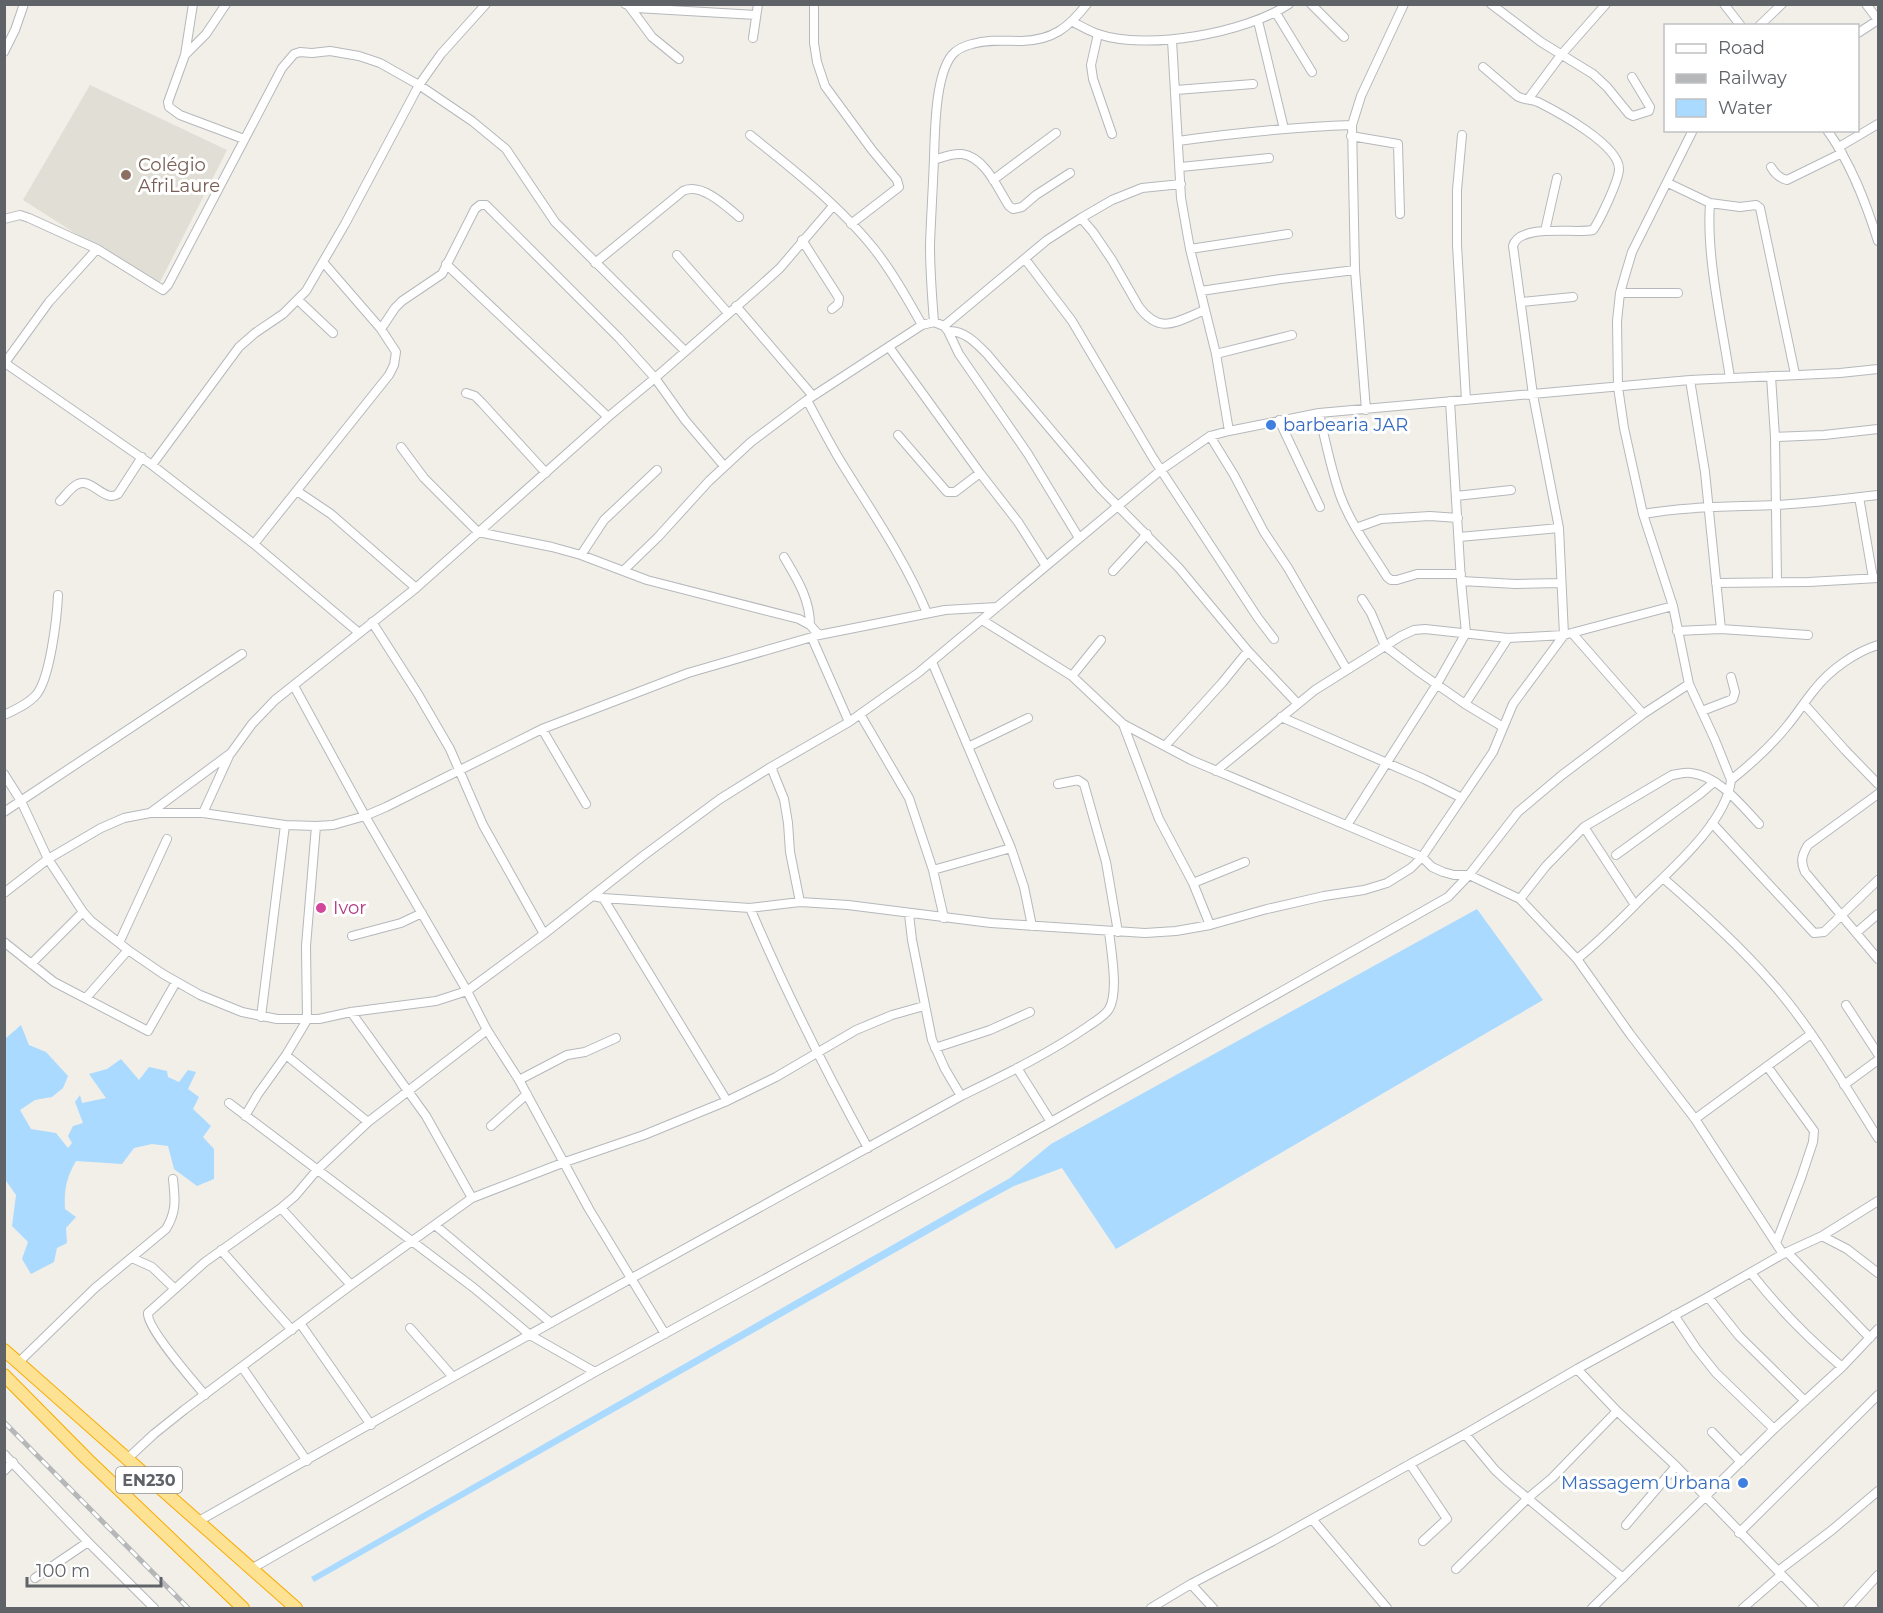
<svg xmlns="http://www.w3.org/2000/svg" width="1883" height="1613" font-family="Montserrat,sans-serif">
<style>
.education{fill:#e1ded6}
.water{fill:#aadaff}
.lines{fill:none;stroke-linecap:round;stroke-linejoin:round}
.minor-casing{stroke:#b5b8bc;stroke-width:10}
.highway-casing{stroke:#f9ab00;stroke-width:14}
.minor{stroke:#fff;stroke-width:8}
.highway{stroke:#fde293;stroke-width:12}
.rail-casing{stroke:#b6b7b8;stroke-width:5}
.rail{stroke:#fff;stroke-width:3;stroke-dasharray:9;stroke-linecap:butt}
.education-dot{fill:#8d6e63;stroke:#fff;stroke-width:2}
.shop-dot{fill:#3f7fe0;stroke:#fff;stroke-width:2}
.hotel-dot{fill:#d1479c;stroke:#fff;stroke-width:2}
.labels{text-anchor:middle;stroke-width:6;stroke-linejoin:round;paint-order:stroke}
.shield{fill:#fff;stroke:#8f9295;stroke-width:1.5}
.shield-label{font-size:16px;font-weight:bold;fill:#5f6368}
.education-label{font-size:18px;fill:#785e54;stroke:#fff;text-anchor:start}
.shop-label{font-size:18px;fill:#366cbe;stroke:#fff;text-anchor:start}
.hotel-label{font-size:18px;fill:#b23c85;stroke:#fff;text-anchor:start}
</style>
<rect width="100%" height="100%" fill="#f1efe8"/>
<!-- education -->
<path class="education" d="M90 85 227 150 158 286 23 200Z"/>
<!-- water -->
<path class="water" d="M1477 909 1543 1000 1116 1249 1062 1168 1014 1186 968 1211 314 1582 311 1577 1010 1178 1051 1144Z
M21 1025 29 1045 46 1052 68 1076 63 1088 52 1097 35 1100 20 1110 31 1129 56 1133 68 1148 72 1143 68 1136 73 1126 83 1123 75 1102 80 1095 82 1103 106 1098 89 1074 107 1069 121 1059 139 1080 149 1067 167 1071 168 1077 179 1082 188 1070 196 1072 188 1089 199 1097 193 1109 211 1126 203 1137 214 1149V1179L197 1186 174 1169 168 1146 152 1144 134 1148 122 1164 76 1161C66 1178 64 1191 65 1209L76 1217 66 1228 67 1243 57 1248 54 1262 31 1274 22 1259 28 1242 12 1226 16 1195 4 1178 5 1039Z"/>
<g class="lines">
<defs>
<path id="minor" d="M193 4 185 55 168 102 169 107 180 115 244 139
M625 4 636 8 756 15
M814 4V43L817 62 825 86 872 150 897 180 899 187 851 224
M1311 4 1344 37
M1491 4 1541 42 1593 74 1607 87 1629 114 1633 116 1649 111 1650 107 1632 77
M1724 4 1741 26
M1866 4 1878 20
M629 6 652 37 679 59
M1276 13 1312 72
M1258 21 1284 129
M1073 22C1081 26 1089 31 1098 34 1147 51 1246 33 1289 4
M1759 26 1782 4
M1858 33 1878 20
M1098 34 1091 65 1093 79 1112 134
M753 38 758 4
M1172 40 1181 198 1190 249 1216 354 1229 431
M4 52 15 30 24 4
M185 55 206 34 226 4
M1176 90 1253 84
M1529 98 1561 55 1606 4
M1693 130 1632 252 1624 279 1620 293 1617 321 1618 387 1624 428 1643 514 1673 606 1689 684 1715 740 1731 780
M1827 130C1851 163 1866 203 1878 241
M750 135C793 169 841 207 875 250 893 273 908 300 922 325
M1462 135 1457 190V245L1466 400
M1351 136 1398 144 1400 214
M1178 141C1236 133 1294 127 1352 125
M1839 147 1878 124
M934 160C943 157 952 153 962 154 985 157 998 189 1009 206L1013 209 1022 207 1036 195 1070 173
M1181 167 1269 158
M1771 167C1775 174 1779 178 1787 180L1842 153
M993 180 1056 133
M1668 183 1710 203
M1081 218 1093 232 1112 260 1139 307C1161 336 1177 321 1205 310
M4 219 20 215 29 218 97 249 163 290 168 285 282 68 294 54 300 52 312 53 330 51 359 56 380 63 419 85 472 121 506 149 555 222 685 351
M1545 231 1557 178
M802 240 839 298 838 304 832 309
M1190 249 1288 234
M677 255 728 313
M1025 259 1072 321 1153 458 1258 618 1274 639
M323 262 381 329
M595 263 683 191C701 182 726 206 739 217
M446 264 608 417
M1201 291 1281 279 1355 270
M1620 293H1678
M298 300 333 333
M1521 302 1573 297
M736 306 813 396
M934 322C932 297 930 270 930 245 931 216 933 187 934 158 935 131 935 76 952 55 957 49 964 46 972 44 989 39 1005 41 1022 41 1053 40 1068 28 1087 4
M944 326 1047 240 1081 218 1112 200 1142 188 1181 184
M948 331C964 330 976 343 987 354L1100 488 1179 568 1248 651 1297 703
M889 347 980 473 1018 522 1046 566
M1216 354 1292 335
M5 363 152 465 254 544 358 632
M4 364 49 302 97 249
M1771 376 1775 437 1777 581
M1730 378C1722 324 1706 257 1710 203L1740 207 1756 205 1760 208 1795 374
M1690 380 1705 472 1721 629
M466 393 475 396 482 403 546 473
M807 400C817 419 827 438 838 457 869 508 904 557 927 613
M1366 410 1355 270 1352 125 1361 96 1404 4
M1319 413C1325 441 1331 469 1340 495 1351 525 1371 551 1387 577L1391 580H1397L1417 574H1461
M1279 420 1320 507
M898 435 947 492H955L980 473
M1210 436 1234 475 1264 532 1288 568 1347 670
M1775 437 1824 435 1878 429
M401 447 424 478 478 532 552 547 581 555 647 580 799 619 810 625 819 635
M152 465 239 347 255 333 283 314 306 291 345 224 419 85 441 54 486 4
M297 491 331 514 416 588
M1456 496 1511 490
M1859 497 1873 578
M60 501C65 496 71 487 78 484 93 478 104 503 118 494L142 457
M1643 514C1688 506 1732 507 1777 505 1811 503 1845 499 1878 495
M1356 528 1381 519 1430 516 1458 518
M1459 537 1559 528
M254 544 389 375 394 365 396 352 381 329 395 308 402 301 442 274 475 209 480 205H486L619 338 655 378 685 420 724 466
M581 555 604 520 657 470
M784 557C797 579 810 599 810 625
M623 571 658 537 709 481 751 442 807 400 922 325 934 322 944 326 948 331 959 354 1028 454 1079 538
M1113 571 1147 534
M1461 581 1516 584 1561 583
M1716 583 1809 582 1878 578
M1362 599 1371 613 1385 646 1419 672 1465 704 1503 727
M982 620 1072 676 1123 724 1191 760 1422 857 1432 867 1443 872 1454 875H1469L1520 899 1577 959 1630 1034 1695 1119 1783 1254
M372 622 418 694 450 749 483 825 544 934
M1677 631 1721 629 1808 635
M1572 633 1643 714
M812 638 849 722
M932 662 1011 848 1024 887 1032 926
M1072 676 1101 640
M294 686 365 816 467 991 487 1030 519 1080 589 1209 665 1334
M1465 704 1508 638
M1804 704 1845 750 1878 784
M1702 711 1733 699 1735 692 1731 677
M860 714 909 798 933 870 944 918
M4 715C15 710 28 704 36 695 50 679 57 618 58 595
M1281 717 1424 779 1462 798
M1123 724 1159 819 1193 883 1210 925
M542 729 586 804
M1165 746 1222 683 1248 651
M968 747 1028 718
M771 767 784 799 788 823 790 852 800 902
M1216 771 1315 690 1401 636 1414 630 1425 629 1508 638 1564 635 1673 606
M4 774 21 801 48 859 83 912 91 921 128 950 163 974 200 995 242 1012 277 1019H319L351 1012 436 1001 467 991 544 934 643 856 720 799 771 767 849 722 918 673 1161 470 1210 436 1229 431 1319 413 1690 380 1840 373 1878 369
M1058 784 1078 780 1084 784 1106 862 1118 932
M1878 794 1808 845C1802 855 1800 861 1805 872L1878 959
M4 812 242 654
M150 813 231 753 252 724 275 700 416 588 608 417 655 378 759 287 780 268 833 206
M203 813 229 756
M1712 823 1814 933 1824 932 1878 880
M1347 825 1437 684 1466 633 1461 581 1450 401
M1584 827 1635 905
M1616 855 1700 794 1714 782
M933 870 1011 848
M1663 878C1701 911 1739 945 1772 983 1813 1030 1845 1086 1878 1138
M1193 883 1245 862
M4 893 48 859 101 828 124 818 150 813H203L285 825 316 826 333 825 365 816 386 807 542 729 688 673 819 635 945 610 997 607
M592 896 603 898 750 908 800 902 848 905 991 923 1145 933 1176 931 1210 925 1267 909 1324 896 1364 890 1387 883 1411 868 1422 857 1493 752 1513 704 1564 635 1559 528 1533 395 1513 246C1519 223 1575 234 1593 230 1600 220 1619 180 1619 169 1619 145 1558 112 1538 102 1530 99 1523 100 1517 96L1483 67
M603 898 727 1101
M1520 899 1546 866 1584 827 1672 775C1679 774 1685 772 1691 773 1719 776 1741 805 1759 824
M750 908C785 990 825 1070 868 1148
M909 914 912 940 932 1040 945 1069 961 1096
M1856 933 1878 914
M352 936 401 923 422 913
M4 942 54 982 148 1031 176 982
M119 943 167 839
M1577 959C1601 940 1622 918 1644 896 1673 868 1727 821 1731 780 1751 764 1771 746 1787 726 1797 714 1805 701 1815 689 1830 670 1855 652 1878 645
M31 964 83 912
M86 998 128 950
M1846 1005 1878 1054
M351 1012 426 1116 472 1198
M261 1017 285 825
M935 1048 990 1030 1030 1012
M286 1055 368 1122
M1767 1066 1814 1131 1813 1142 1801 1178 1776 1243
M1017 1068 1051 1122
M519 1080 567 1055 585 1052 616 1038
M1844 1085 1878 1060
M229 1103 474 1288 530 1335 595 1372
M245 1116 258 1094 286 1055 307 1020 306 946 316 826
M1695 1119 1811 1034
M491 1126 527 1094
M281 1208 351 1285
M435 1225 551 1323
M1822 1236 1847 1249 1878 1273
M221 1250 292 1330
M1787 1252 1870 1338
M132 1258 152 1267 175 1289
M1751 1273C1778 1308 1808 1338 1842 1367
M1708 1297 1739 1336 1805 1401
M1674 1315 1696 1348 1716 1373 1774 1429
M300 1323 371 1425
M410 1328 453 1377
M18 1363 95 1288 166 1229C177 1211 175 1199 173 1179
M242 1367 307 1461
M1577 1369 1617 1411 1676 1466 1814 1608
M205 1395C193 1381 146 1327 148 1313L205 1262 281 1208 295 1196 317 1170 368 1122 487 1030
M1712 1432 1741 1462
M1465 1434 1495 1470 1508 1482 1623 1578
M4 1454 88 1542 154 1608
M126 1460 154 1434 184 1410 351 1285 472 1198 565 1162 644 1135 727 1101 776 1077 856 1030 892 1015 924 1006
M1410 1464 1447 1519 1423 1541
M4 1471 13 1462
M1312 1519 1387 1608
M197 1522 453 1377 961 1096C1004 1075 1048 1054 1087 1027 1094 1022 1105 1016 1109 1009 1119 992 1111 951 1109 931
M1626 1525 1676 1466
M1739 1533 1878 1395
M251 1569 595 1372 1051 1122 1448 897 1469 875 1518 812 1562 775 1643 714 1689 684
M1456 1569 1528 1498 1552 1478 1617 1411
M1778 1571 1832 1530 1878 1491
M35 1578 88 1542
M1191 1584 1213 1608
M1151 1608 1191 1584 1273 1541 1410 1464 1465 1434 1577 1369 1708 1297 1783 1254 1822 1236 1878 1201
M1592 1608 1774 1429 1842 1367 1878 1329
M1743 1608 1781 1575
M1848 1608 1878 1575"/>
<path id="highway" d="M4 1350 296 1608
M4 1375 87 1459 243 1608"/>
</defs>
<!-- minor casing -->
<use href="#minor" class="minor-casing"/>
<!-- highway casing -->
<use href="#highway" class="highway-casing"/>
<!-- minor -->
<use href="#minor" class="minor"/>
<!-- highway -->
<use href="#highway" class="highway"/>
<defs>
<path id="rail" d="M4 1422 188 1608"/>
</defs>
<!-- rail casing -->
<use href="#rail" class="rail-casing"/>
<!-- rail -->
<use href="#rail" class="rail"/>
</g>
<!-- markers -->
<circle class="education-dot" cx="126" cy="175" r="6"/>
<g class="shop-dot">
<circle cx="1271" cy="425" r="6"/>
<circle cx="1743" cy="1483" r="6"/>
</g>
<circle class="hotel-dot" cx="321" cy="908" r="6"/>
<g class="labels">
<!-- shield labels -->
<rect class="shield" x="116" y="1467" width="66" height="26" rx="4.5"/>
<g class="shield-label">
<text x="149" y="1486">EN230</text>
</g>
<!-- education labels -->
<g class="education-label">
<text x="138" y="171">Colégio<tspan x="138" dy="21">AfriLaure</tspan></text>
</g>
<!-- shop labels -->
<g class="shop-label">
<text x="1283" y="431">barbearia JAR</text>
<text x="1731" y="1489" text-anchor="end">Massagem Urbana</text>
</g>
<!-- hotel labels -->
<g class="hotel-label">
<text x="333" y="914">Ivor</text>
</g>
</g>
<!-- border -->
<rect width="1883" height="1613" fill="none" stroke="#5f6368" stroke-width="12"/>
<!-- legend -->
<rect x="1664" y="24" width="195" height="108" fill="#ffffff" stroke="#bfc1c3" stroke-width="1.5"/>
<rect x="1676" y="44" width="30" height="9" fill="#ffffff" stroke="#bfc1c3" stroke-width="1.5"/>
<text x="1718" y="54" font-size="18" fill="#5f6368">Road</text>
<rect x="1676" y="74" width="30" height="9" fill="#b6b7b8" stroke="#bfc1c3" stroke-width="1.5"/>
<text x="1718" y="84" font-size="18" fill="#5f6368">Railway</text>
<rect x="1676" y="99" width="30" height="18" fill="#aadaff" stroke="#bfc1c3" stroke-width="1.5"/>
<text x="1718" y="114" font-size="18" fill="#5f6368">Water</text>
<!-- scale -->
<path d="M27 1577v9h134v-9" fill="none" stroke="#5f6368" stroke-width="3"/>
<text x="36" y="1577" font-size="18" fill="#5f6368" stroke="#ffffff" stroke-width="4.5" paint-order="stroke">100 m</text>
</svg>
